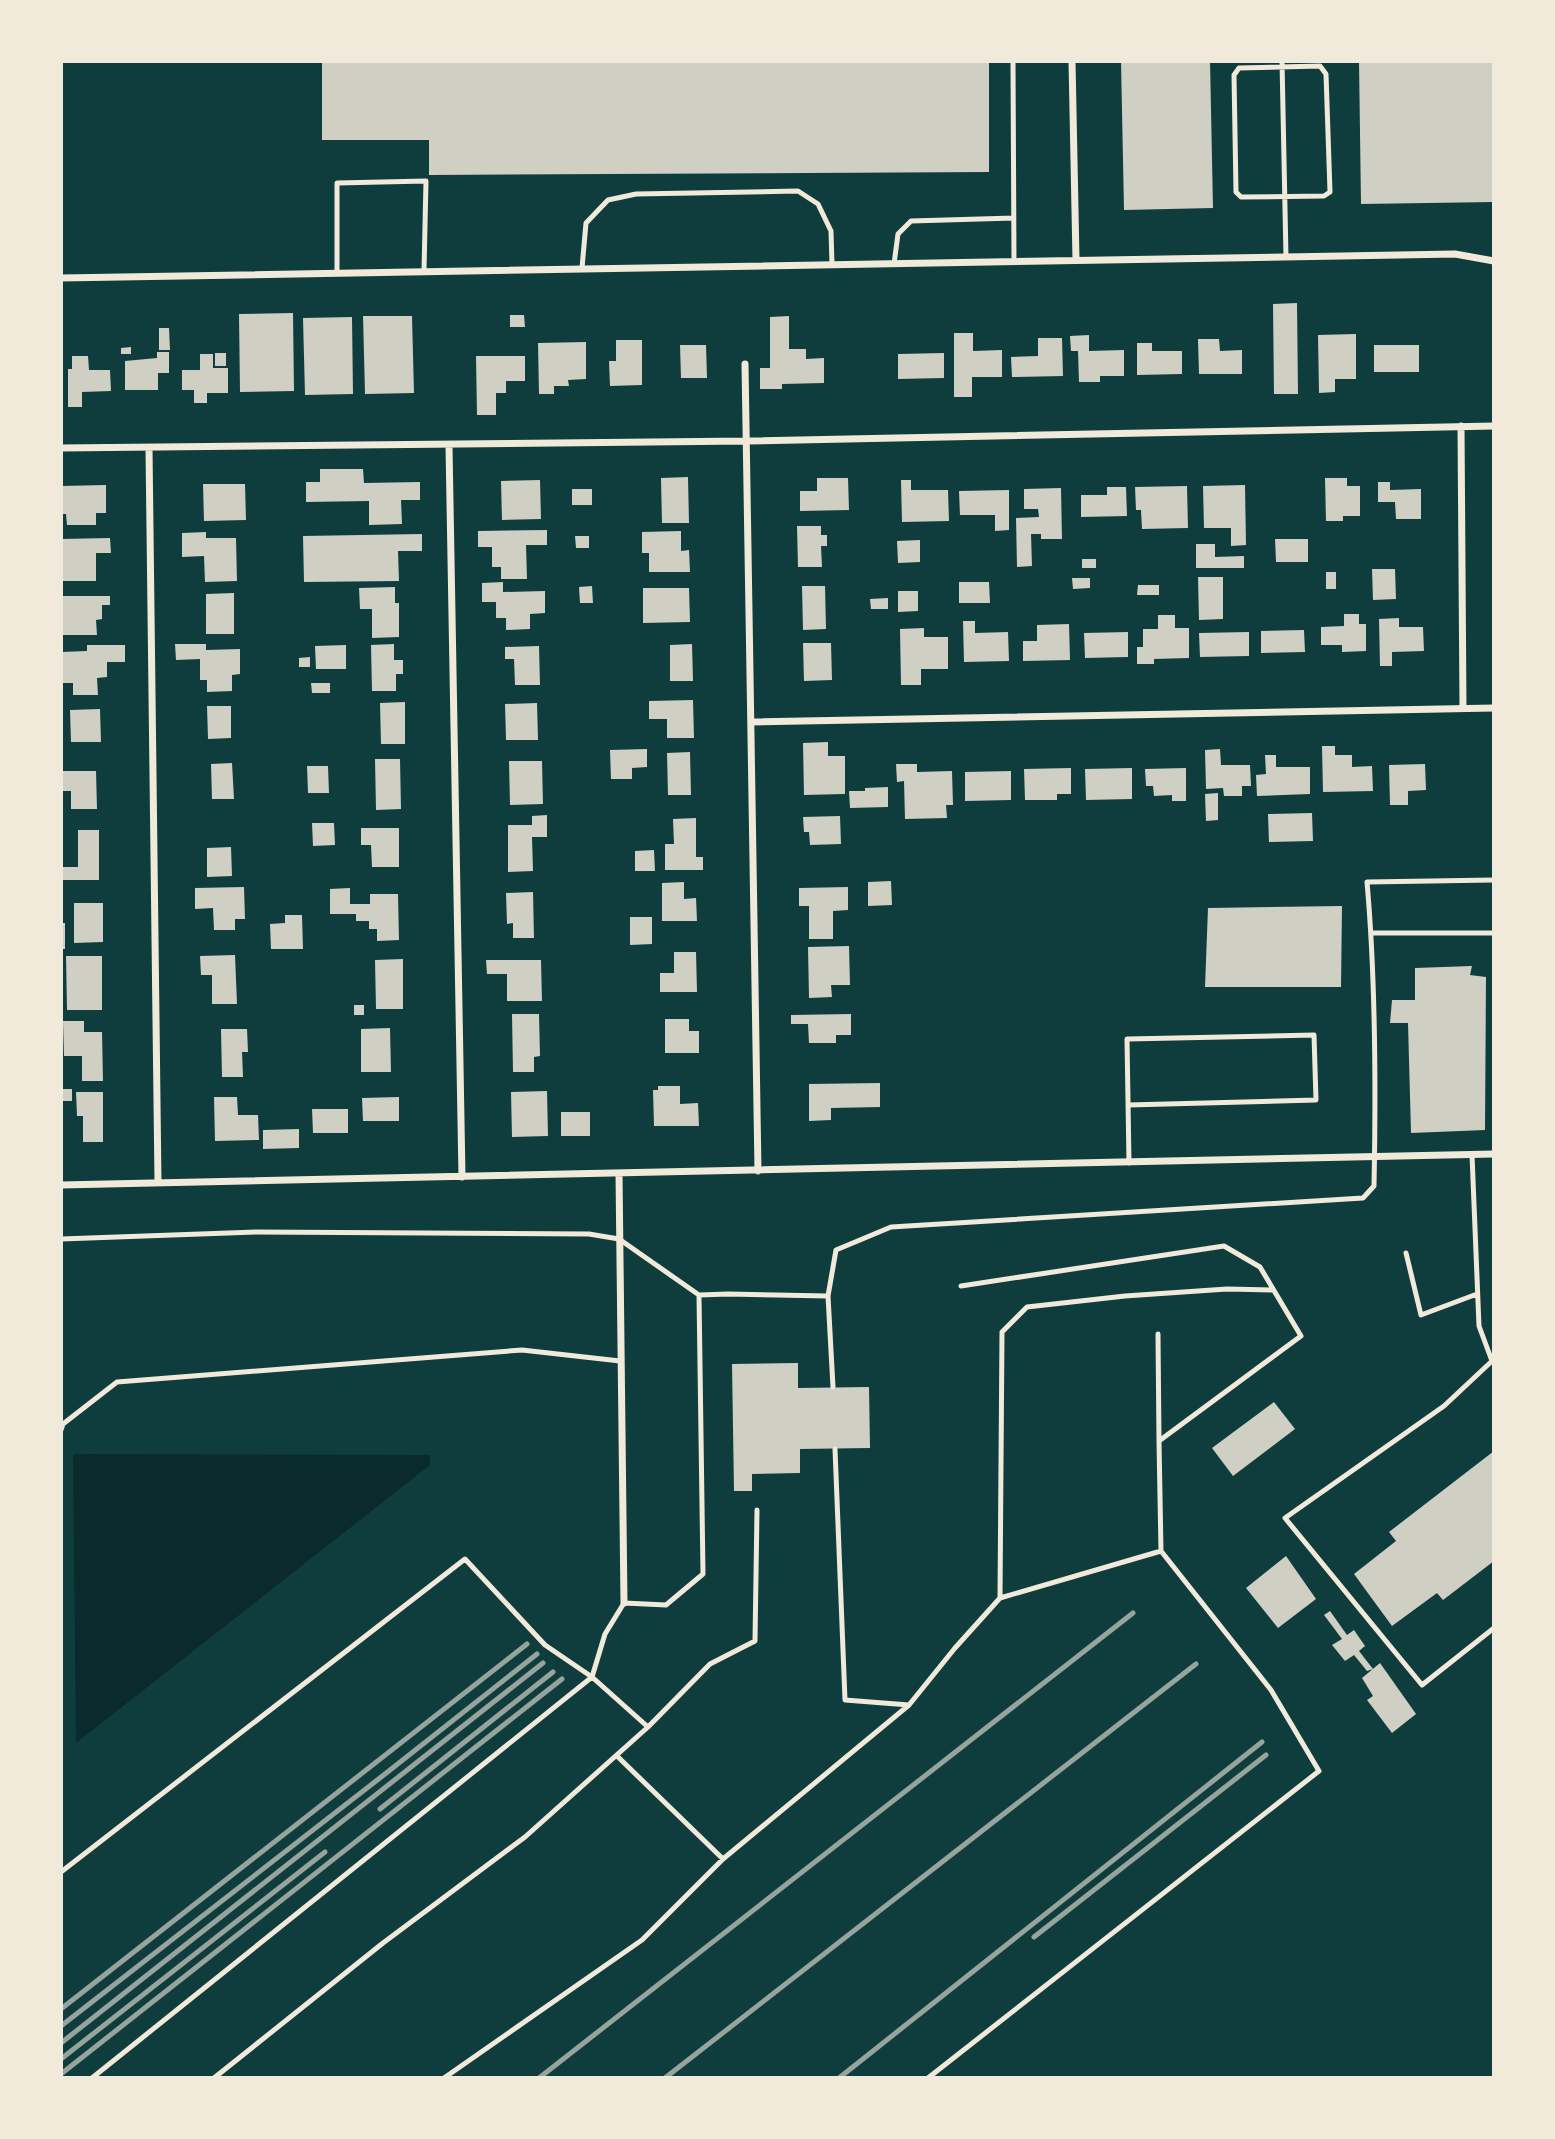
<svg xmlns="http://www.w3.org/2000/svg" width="1555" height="2139" font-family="'Open Sans',sans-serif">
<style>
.water{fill:#0a2a2b}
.building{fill:#cfcfc3}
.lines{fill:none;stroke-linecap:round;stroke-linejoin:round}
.service{stroke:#f1e9da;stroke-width:5}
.minor{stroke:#f1e9da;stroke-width:7}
.rail{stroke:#97a49c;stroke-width:5}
</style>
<rect width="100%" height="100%" fill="#0f3d3e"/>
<!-- water -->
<path class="water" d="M73 1454 430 1455V1465L76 1743Z"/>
<!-- building -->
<path class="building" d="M322 61H989V172L429 175V140H322Z
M1121 61H1210L1213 208 1124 210Z
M1359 61H1494V202L1361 204Z
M1297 303 1298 394H1274L1273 304Z
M293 313 294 391 240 392 239 314Z
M510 315H524L525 327H510Z
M363 316H412L414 393 365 394Z
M789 316V349H806V359L824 358V383L782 384V389H760V368H770V317Z
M352 317 353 394 305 395 303 318Z
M159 328H169L170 350H159Z
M954 333H973V351L1002 350V377H972V397H954Z
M1356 334V379H1335V392L1319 393 1318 335Z
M1089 335V351L1124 350V376H1100V382H1079L1078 351H1071L1070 336Z
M1038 338H1062L1063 376 1012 377 1011 357 1038 356Z
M1198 339H1219L1220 351 1242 350V374H1199Z
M616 340H642V385L610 386 609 361H616Z
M586 342V379L568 380 569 386H554V394H539L538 343Z
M1137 343H1152V351H1182V374L1137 375Z
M680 345H706L707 378H681Z
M1374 345H1419V372H1374Z
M131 347V354H121V348Z
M157 352H169V373H158V390H125V361L157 358Z
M215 353H226V366H215Z
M944 353V378L898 379V354Z
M200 354H213V368H228V393H207V403H194V390H182V370H200Z
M72 356H88L89 370H110L111 391 82 392V407H68V369H72Z
M476 356H525V381H506V393H496V415H477Z
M320 469H363L364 483 420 482V500H401L402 524 369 525V501L306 502V482H320Z
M688 477 689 523H662L661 478Z
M817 478H848L849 510 800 511V491H817Z
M1325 478H1347V486H1360V516H1343V521H1326Z
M540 480 541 519 502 520 501 481Z
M901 480H911V490H948L949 521 902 522Z
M1378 482H1390V490L1421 489V519H1396L1395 502H1378Z
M203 484H245L246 520 204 521Z
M106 485V513H96V525H67L66 514H61V486Z
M1245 485 1246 545 1231 546V528H1204L1203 486Z
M1187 486 1188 528 1142 529 1141 510H1136L1135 487Z
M1107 487H1126L1127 516 1081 517V495H1107Z
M1061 488 1062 539H1041V534H1031L1032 566 1017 567 1016 518 1039 517 1038 509H1024V489Z
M572 489H592V505H572Z
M1009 490V530L995 531V515H960L959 491Z
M797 526H821V535H827V546H821L822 567H798Z
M547 530V545H526L527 579H501V567H492V547H478V531Z
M681 531V551L689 550 690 572H649V553H642V532Z
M206 532V538H236L237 581 205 582 204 556 182 557V533Z
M422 534V551H398L399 581 304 582 303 536Z
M575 536H589V548H576Z
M110 538 111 553H96V581H61V539Z
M1275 539H1308V562H1276Z
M920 540V562L898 563 897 541Z
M1196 544H1215V557L1244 556V568H1196Z
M1082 559H1096V568H1082Z
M1372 569H1395L1396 599 1373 600Z
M1326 572H1336V589H1326Z
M1198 577H1223V619L1199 620Z
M1072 578H1090V588L1073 589Z
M503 582V592L545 591V613L530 614V629L506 630V618H496V602H482V583Z
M959 582H989L990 603H959Z
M1138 585H1159V595H1137Z
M592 586 593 603H580L579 587Z
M802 586H825L826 629 803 630Z
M395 587V603H399V637L372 638V609H360L359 588Z
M643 588H689L690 622 643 623Z
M898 591H918V611L898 612Z
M234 593V634H206V594Z
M61 596H110V605H102V619L96 620 97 635H62Z
M888 598V609H871L870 599Z
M1344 614H1359V624H1366V651L1342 652V645H1321V627L1344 626Z
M1158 615H1175V628H1189V658L1154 659V664H1137V647H1143V629H1158Z
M1399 618V627H1423L1424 651 1392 652V666H1380L1379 619Z
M963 621H975V633L1008 632 1009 661 964 662Z
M1069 624 1070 660 1023 661V641H1037V625Z
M924 628V637H948V669H921V685H901L900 629Z
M1304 630 1305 652 1261 653V631Z
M1128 632V657L1085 658 1084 633Z
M1249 632V656L1200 657 1199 633Z
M803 643H831L832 680 804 681Z
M175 644H206V650L240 649V674L232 675V691L207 692V680H200V659L176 660Z
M394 644V660H403V674H396V691H372L371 645Z
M692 644 693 681H670V645Z
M87 645H125V662H107V677L97 678 98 695H73V683H61V652L87 651Z
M346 645V669H316L315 646Z
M539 646 540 685H515L514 659H505V647Z
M310 657V667H299V658Z
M311 683H330V693H312Z
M693 700 694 738H667V719H649V701Z
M405 702V744H381L380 703Z
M537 703 538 740H506L505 704Z
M207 706H231V738L208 739Z
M100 709 101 742H71L70 710Z
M828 742V756H845V794L804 795 803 743Z
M1322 746H1335V755H1352V767L1372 766 1373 791 1323 792Z
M647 749V767L632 768V779H611L610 750Z
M1220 749 1221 765H1250L1251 786H1242V796H1224L1223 788 1206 789 1205 750Z
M690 752 691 795H668L667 753Z
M1265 755H1276V767H1310V794L1257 796 1256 775 1266 774Z
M375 759H400L401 809 376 810Z
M509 761H542L543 804 510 805Z
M232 763 234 799H212L211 764Z
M896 764H917V772L952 771 953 805H946L947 818 905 819 904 781 897 782Z
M1425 764 1426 790 1408 791V805H1390L1389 765Z
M307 766H328L329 793H308Z
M1071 768V794H1057V800H1025L1024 769Z
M1132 768V799L1086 800 1085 769Z
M1186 768V801H1172V795L1154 796 1153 786H1146L1145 769Z
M61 771H96L97 809H71V791H63Z
M1011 771V800L965 801V772Z
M888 787V807L850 808 849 791H865V788Z
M1218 793V820L1206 821 1205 794Z
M1312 813 1313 841 1269 842 1268 814Z
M547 815V837H532L533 871 508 872V825H532V816Z
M840 816 841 844 810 845 809 832H804L803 817Z
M696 818V857H703V870H665V844H674L673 819Z
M312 823H334L335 845 313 846Z
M361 828H399V867H372L371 845H361Z
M78 830H99V880H63V867H78Z
M231 847 232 876 207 877V848Z
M654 850 655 871H635V851Z
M891 881 892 905 868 906V882Z
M684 882V899L696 898 697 921H662V883Z
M244 887 245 919H235V930H214L213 908 195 909V888Z
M848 887V910L833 911V939H809V906H799V888Z
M350 888V904H370V894H398L399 940 377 941V929H369V921H356V914H330V889Z
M533 892 534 938H513V923L507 924 506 893Z
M74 903H103V942L74 943Z
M1342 906 1341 987H1205L1208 908Z
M285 915H302L303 949H271L270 924 285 923Z
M630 917H652V944L630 945Z
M61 923H65V949H61Z
M849 946 850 985H831L832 997 809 998 808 947Z
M674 952H696L697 992H660V973H674Z
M235 955 237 1004H212V975H201L200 956Z
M66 956H102V1010H67Z
M403 959V1009H376L375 960Z
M486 960H541L542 1001H507V974H487Z
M1472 966 1470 975 1486 977 1485 1130 1411 1133 1408 1023H1390L1392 1000H1415V968Z
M354 1005H364V1015H354Z
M512 1014H539L540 1056 534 1057V1072H513Z
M851 1014V1035H836V1043H809L808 1024H791V1015Z
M665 1019H689V1031H699V1053H665Z
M63 1021H84V1032H102L103 1081H82V1056H64Z
M390 1028 391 1072H361V1029Z
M221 1029H247L248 1052H242L243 1077H222Z
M880 1083V1107L831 1108V1120L809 1121V1084Z
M658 1086H680V1104L698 1103 699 1126H654L653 1090H658Z
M61 1089H72V1101H61Z
M547 1091 548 1136 512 1137 511 1092Z
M76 1092H103V1142H83V1116H77Z
M214 1097H237L238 1115H258L259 1140 215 1141Z
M399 1097V1121H363L362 1098Z
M312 1109H348V1133H313Z
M561 1112H590V1136H561Z
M299 1129V1148L263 1149V1130Z
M798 1363V1388L869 1387 870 1448 800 1449V1473L752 1474V1491H734L732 1364Z
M1274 1402 1295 1429 1233 1476 1212 1448Z
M1494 1451V1561L1443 1600 1437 1593 1392 1626 1354 1574 1396 1541 1389 1532Z
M1286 1556 1316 1599 1278 1628 1246 1588Z
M1330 1611 1347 1635 1354 1630 1365 1646 1359 1651 1373 1669 1367 1671 1354 1655 1345 1661 1332 1645 1342 1639 1324 1615Z
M1380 1663 1416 1714 1392 1733 1367 1700 1373 1696 1362 1678Z"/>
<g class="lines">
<!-- service -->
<path class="service" d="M1013 61 1014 262
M1282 61 1286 257
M1320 66 1326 74 1330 192 1324 196 1241 197 1236 192 1234 75 1239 68Z
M894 264 898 234 911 221 1014 218
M582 268 586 223 608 200 636 194 798 191 818 204 831 231 832 264
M337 272V183L426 181 424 271
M1372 933H1494
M1128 1105 1316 1100 1314 1035 1127 1039 1129 1163
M1472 1155 1479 1326 1492 1361 1444 1406 1285 1518 1422 1685 1494 1628
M61 1239 256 1232 589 1234 619 1239 699 1295 703 1574 666 1605 624 1603 605 1634 592 1677 545 1645 465 1559 61 1872
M1406 1253 1421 1315 1477 1294
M699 1295 728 1294 828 1296 836 1250 891 1227 1363 1198 1374 1186C1376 1085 1376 983 1367 882L1494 880
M828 1296 833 1387
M1158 1334 1159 1441
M61 1430 63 1424 117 1382 522 1350 620 1361
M835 1449 845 1700 909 1705 955 1648 1000 1598 1002 1332 1027 1307 1125 1296 1227 1289 1273 1290
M1000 1598 1161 1551
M617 1756 723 1859
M92 2078 592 1677 648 1727 710 1664 755 1641 757 1510
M214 2078 383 1943 525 1837 648 1727
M444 2078 642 1940 723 1859 909 1705
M928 2078 1319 1771 1271 1690 1161 1551 1159 1441 1301 1336 1260 1267 1224 1246 961 1286"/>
<!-- minor -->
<path class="minor" d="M1072 61 1076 260
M61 278 1455 254 1494 261
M745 364 758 1171
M1461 426 1463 708
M449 446 462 1177
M61 448 746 441 1494 426
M149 448 158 1183
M751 722 1494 708
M619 1173 624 1603
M61 1185 1494 1154"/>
<!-- rail -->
<path class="rail" d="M380 1809 553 1672
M1034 1937 1266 1755
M61 2009 527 1644
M61 2026 385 1774 537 1654
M61 2043 543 1663
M61 2059 325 1852
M61 2074 562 1679
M539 2078 1133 1613
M665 2078 1196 1664
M839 2078 1262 1742"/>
</g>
<!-- border -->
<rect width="1555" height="2139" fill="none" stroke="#f1e9da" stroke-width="126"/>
</svg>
